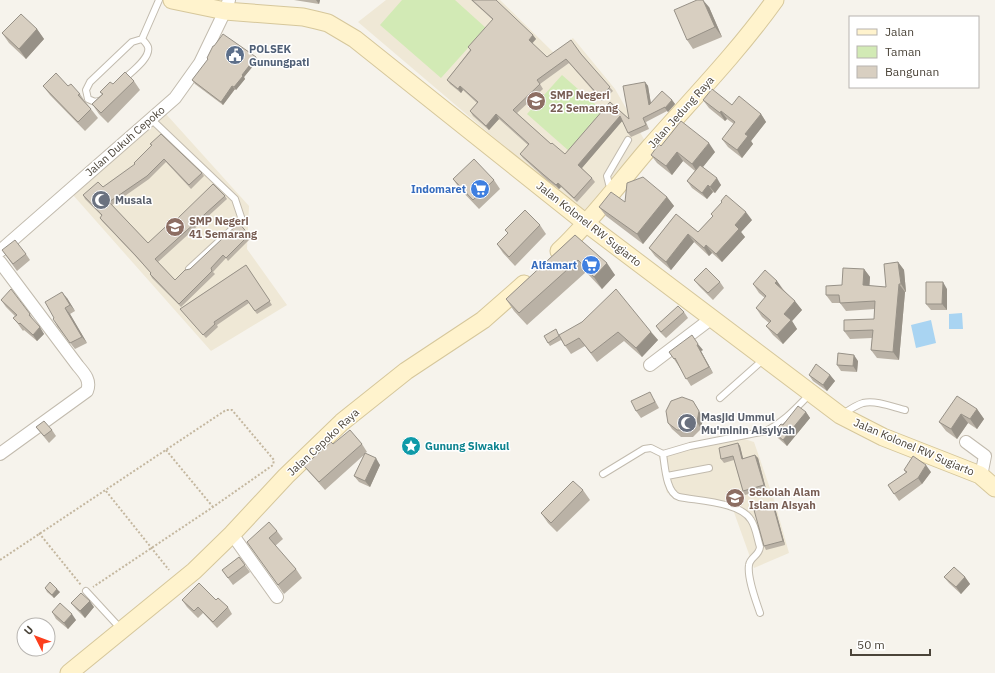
<svg xmlns="http://www.w3.org/2000/svg" width="995" height="673" font-family="'IBM Plex Sans',sans-serif">
<style>
.education{fill:#efe8d6}
.green{fill:#d2eab5}
.water{fill:#a9d4f2}
.lines{fill:none;stroke-linecap:round;stroke-linejoin:round}
.lane-casing{stroke:#c2bbae;stroke-width:8}
.street-casing{stroke:#c2bbae;stroke-width:14}
.secondary-casing{stroke:#d6c79b;stroke-width:19}
.path{stroke:#c4b79f;stroke-width:2;stroke-dasharray:2 2;stroke-linecap:butt}
.lane{stroke:#fff;stroke-width:6}
.street{stroke:#fff;stroke-width:12}
.secondary{stroke:#fff3cd;stroke-width:17}
.wall{fill:#bab2a6}
.shaded-wall{fill:#979187}
.building{fill:#d8cfc1;stroke:#979187}
.labels{text-anchor:middle;stroke-width:3;stroke-linejoin:round;paint-order:stroke}
.service-label{font-size:11px;font-weight:bold;fill:#4e5e75;stroke:#fff;text-anchor:start}
.education-label{font-size:11px;font-weight:bold;fill:#785e54;stroke:#fff;text-anchor:start}
.street-label{font-size:11px;fill:#4b4439;stroke:#fff}
.shop-label{font-size:11px;font-weight:bold;fill:#366cbe;stroke:#fff;text-anchor:end}
.worship-label{font-size:11px;font-weight:bold;fill:#5b616d;stroke:#fff;text-anchor:start}
.culture-label{font-size:11px;font-weight:bold;fill:#0d838f;stroke:#fff;text-anchor:start}
</style>
<rect width="100%" height="100%" fill="#f6f3ec"/>
<!-- education -->
<path class="education" d="M386 0H500L554 53 573 38 615 89 645 141 585 215 358 22Z
M166 114 249 206 247 249 287 305 211 351 73 195Z
M738 437 754 442 775 503 789 553 754 568 731 504 667 493 658 453Z"/>
<!-- green -->
<path class="green" d="M402 0H455L486 28 441 78 380 25Z
M562 75 603 111 569 151 527 114Z"/>
<!-- water -->
<path class="water" d="M962 313 963 329H949V314Z
M931 320 936 343 916 348 911 325Z"/>
<g class="lines">
<defs>
<path id="lane" d="M123 80C131 72 151 58 148 47 147 44 144 41 142 39
M102 100 95 102 88 99 86 90 90 82 132 42 142 39 159 0
M151 119 235 199 242 220 189 269
M613 189 609 184 607 176 628 140
M720 398 764 359
M843 414C849 410 856 405 863 403 876 400 893 407 905 410
M663 454C665 466 666 493 679 497 699 501 740 502 751 520 756 527 757 538 760 547 759 556 750 557 749 565 747 578 756 601 760 613
M603 474 644 449 651 448 663 454 690 446 766 431C784 422 796 408 810 394
M667 476 709 468
M86 591 121 629"/>
<path id="street" d="M0 251 175 98 200 63 225 11 229 0
M0 262 78 366C85 374 91 381 87 391L0 454
M650 365 712 318
M966 442 985 456 982 471 980 475
M232 534 277 597"/>
<path id="secondary" d="M172 0 225 11 303 17 316 20 328 23 355 39 587 224 840 415 883 437 980 475 995 488
M559 251C592 220 619 183 649 148 692 99 737 53 775 0
M69 673 194 571 232 534 286 476 342 422 406 371 483 320 524 284"/>
</defs>
<!-- lane casing -->
<use href="#lane" class="lane-casing"/>
<!-- street casing -->
<use href="#street" class="street-casing"/>
<!-- secondary casing -->
<use href="#secondary" class="secondary-casing"/>
<!-- path -->
<path class="path" d="M166 450 213 507
M106 491 169 570
M39 533 81 585
M0 560 226 410H232L274 460 273 465 213 507 93 587"/>
<!-- lane -->
<use href="#lane" class="lane"/>
<!-- street -->
<use href="#street" class="street"/>
<!-- secondary -->
<use href="#secondary" class="secondary"/>
</g>
<!-- wall -->
<path class="wall" d="M294 0H320L319 4Z
M471 0H496L536 39 532 44 547 57 581 54 613 91 602 101 569 63 540 84 543 89 517 113 551 144 565 154 610 102 629 119 645 82 648 86 651 104 672 100 675 104 668 112 667 111 646 122 649 129 631 137 628 133 623 120 582 168 592 178 595 182 577 202 561 187 559 189 547 180 523 158 520 154 528 145 499 119 489 130 473 116 470 111 477 103 463 90 461 93 450 84 447 80 470 50 468 47 493 20Z
M709 7 722 37 693 49 687 40Z
M37 29 44 39 26 59 9 43 2 33Z
M207 58 258 60 244 77 245 79 236 90 235 89 223 105 195 84 192 80 208 60Z
M134 81 140 90 108 123 99 114 92 104 102 94 100 92 113 84Z
M43 86H68L80 94 86 103 91 109 98 118 85 131 50 95Z
M703 100 732 105 761 114 766 122 751 141 753 144 742 158 728 147 722 139 734 124 727 119 725 121 709 108Z
M151 146 202 173 204 176 191 189 166 162 149 179 112 205 148 243 177 219 225 196 227 199 158 262 175 280 190 269 249 235 251 238 228 261 226 258 213 272 215 274 181 307 152 278 150 274 151 273 138 259 102 221 100 218 102 216 85 199 83 195 103 187 135 165Z
M661 146 715 152 703 167 721 185 715 193 713 192 707 199 692 188 687 181 695 171 683 161 672 175 657 163 651 155Z
M453 179 494 180 500 189 479 209 460 189Z
M667 197 674 206 643 244 606 216 599 207 625 202Z
M676 214 698 232 713 216 711 214 752 220 741 232 745 237 722 262 712 253 709 256 694 242 671 270 655 256 649 248Z
M540 225 546 234 515 266 503 253 497 244 508 233 505 230Z
M575 235 615 275 602 289 586 272 527 325 514 311 506 299Z
M2 250 26 254 30 260 17 271Z
M898 262 904 270 906 292H905L899 360 877 358 871 350 872 338 850 339 844 331 874 319 875 309 846 311 840 303H832L826 295 842 285 864 269 870 277 869 286 886 287Z
M246 265 272 305 257 314 249 303 217 325 218 327 206 338 180 309Z
M694 280 720 282 724 288 713 300 699 286Z
M777 281 783 289 802 310 792 321 797 329 783 344 773 335 766 326 769 323 762 317 756 308 765 298 759 293 753 284Z
M947 289V310H931L926 304Z
M67 298 75 311 70 314 87 343 75 349 57 326 54 318Z
M1 300 30 314 34 321 44 334 37 341 24 330 23 331 18 324 13 318 15 316 6 307Z
M684 312 688 318 666 338 660 332 656 326Z
M582 322 651 332 658 340 642 357 624 341 597 362 585 346 571 354 561 340 550 346 548 343Z
M703 350 701 351 713 373 691 386 678 365 669 352Z
M858 361 857 372 841 371 837 365Z
M809 375H830L835 381 827 391 813 381Z
M654 399 659 408 641 418 636 411Z
M693 401 703 418 701 429 693 437H681L672 429 668 423Z
M977 409 984 419 977 429 968 423 957 439 946 431 939 422Z
M806 412 810 418 787 446 778 438 773 432 783 425Z
M36 427 52 430 56 436 49 443Z
M738 443 740 446 743 459 755 455 758 458 766 489 745 495 743 491 734 460 724 463 721 459Z
M333 444H362L367 452 365 453 380 465 370 487 359 482 354 476 365 454 325 490 310 473 304 466Z
M904 470 931 472 922 484 899 501 888 485 906 473Z
M583 490 590 500 557 532 548 523 541 513Z
M773 505 775 508 785 545 766 550 764 546Z
M277 531 283 539 275 546 296 569 302 578 284 594 247 542Z
M239 557 250 572 233 585 222 570Z
M944 577H965L970 584 961 594 949 583Z
M45 588 60 592 54 598 47 592Z
M182 600H216L228 607 232 614 217 628 203 613 198 618 187 607Z
M71 603 94 607 85 618 76 609Z
M52 612 76 620 68 629 56 619Z"/>
<!-- shaded-wall -->
<path class="shaded-wall" d="M316 0H320L319 4Z
M703 0 709 7 722 37 715 27Z
M37 29 44 39 26 59 19 49Z
M533 35 536 39 531 44 529 40Z
M256 57 258 60 244 77 245 79 236 90 234 87 242 75Z
M645 82 648 86 652 110 649 105Z
M232 86 235 89 223 105 221 102Z
M460 86 463 90 461 93 458 89Z
M672 100 675 104 668 112 665 108Z
M721 111 727 119 725 121 720 113Z
M496 114 499 119 489 130 486 126Z
M761 114 766 122 751 141 753 144 742 158 737 150 745 134Z
M620 116 623 120 581 169 578 165Z
M709 143 715 152 698 173 692 164Z
M677 152 683 161 672 175 666 166Z
M717 178 721 185 715 193 710 187Z
M558 183 561 187 559 189 556 185Z
M708 185 713 192 707 199 702 193Z
M667 197 674 206 643 244 637 234Z
M746 212 752 220 741 232 745 237 722 262 716 254 735 225Z
M688 234 694 242 671 270 666 262Z
M706 245 712 253 709 256 704 248Z
M898 262 904 270 906 292 901 284Z
M607 263 615 275 602 289 594 277Z
M864 269 870 277 869 293 863 285Z
M777 281 783 290 775 283Z
M943 282 947 289V310L942 304Z
M899 284 905 292 899 360 893 352Z
M62 292 67 298 75 311 70 305Z
M795 301 802 310 792 321 797 329 783 344 777 335 784 314Z
M65 308 70 314 87 343 82 337Z
M40 327 44 334 37 341 33 335Z
M651 332 658 340 642 357 636 348Z
M698 344 703 350 701 351 713 373 709 367 697 345Z
M854 355 858 361 857 372 853 366Z
M830 375 835 381 827 391 823 385Z
M693 401 703 418 701 429 697 422Z
M977 409 984 419 977 429 970 419Z
M806 412 810 418 787 446 783 440Z
M961 414 968 423 957 439 951 429Z
M738 443 740 446 744 462 742 459Z
M755 455 758 458 766 489 764 485Z
M376 458 380 465 370 487 365 481Z
M926 465 931 472 922 484 918 478Z
M773 505 775 508 785 545 783 541Z
M965 577 970 584 961 594 956 587Z
M57 589 60 592 54 598 52 595Z
M90 601 94 607 85 618 80 611Z
M72 614 76 620 68 629 64 623Z"/>
<!-- building -->
<path class="building" d="M472 0H496L533 35 529 40 547 57 571 40 581 54 610 87 600 97 566 59 537 80 540 84 513 110 551 144 552 143 565 154 610 102 629 119 623 86 645 82 649 105 662 91 672 100 665 108V107L643 118 646 125 628 133 620 116 578 165 592 178 574 198 558 183 556 185 544 175 520 154 529 144 496 114 486 126 470 111 478 102 460 86 458 89 447 80 471 50 468 47 493 19Z
M697 0H703L715 27 687 40 674 10Z
M21 14 37 29 19 49 2 33Z
M223 34 256 57 242 75 243 76 234 87 232 86 221 102 192 80 208 59 207 58 213 46H214Z
M125 72 134 81 101 113 92 104 103 94 100 92 110 82 113 84Z
M56 73 68 86 71 84 80 94 78 95 91 109 78 122 43 86Z
M712 89 732 105 739 96 761 114 745 134 748 136 737 150 722 139 735 122 721 111 720 113 703 100Z
M681 121 709 143 692 164 677 152 666 166 651 155 659 144 661 146Z
M161 134 202 173 189 185 164 159 147 176 109 202 148 243 175 218 177 219 213 184 225 196 155 259 175 280 185 270 190 269 239 223 249 235 226 258 223 255 211 268 212 271 179 304 150 274 151 273 136 256 100 218 102 215 83 195 98 182 103 187 135 164 134 163 152 145 150 144Z
M474 159 494 180 473 200 453 179Z
M700 165 717 178 710 187 708 185 702 193 687 181Z
M643 177 667 197 637 234 599 207 611 192 625 202 627 183Z
M726 195 746 212 735 225 739 229 716 254 706 245 704 248 688 234 666 262 649 248 676 214 698 232 713 216 711 214 722 202 721 201Z
M525 210 540 225 509 257 497 244 508 233 505 230Z
M575 235 607 263 594 277 578 260 519 313 506 299Z
M15 240 26 254 13 264 2 250Z
M898 262 901 284H899L893 352 871 350 873 330 844 331V320L874 319 875 301 840 303 839 295H826V286L842 285 843 268 864 269 863 285 886 287 884 264Z
M246 265 270 301 255 311 247 300 214 322 215 324 203 335 180 309Z
M706 268 720 282 708 293 694 280Z
M765 270 777 281 775 283 795 301 784 314 791 320 777 335 766 326 771 321 756 308 766 296 753 284Z
M926 282H943L942 304H926Z
M11 289 30 314 29 315 40 327 33 335 20 323 19 324 13 318 17 315 1 300Z
M616 289 651 332 636 348 618 332 591 353 579 338 565 346 559 335 582 322Z
M62 292 70 305 65 308 82 337 70 343 53 319 54 318 45 302Z
M678 306 684 312 661 332 656 326Z
M556 329 559 336 548 343 544 336Z
M692 335 698 344 697 345 709 367 686 379 675 358 674 359 669 352Z
M838 353 854 355 853 366 837 365Z
M816 364 830 375 823 385 809 375Z
M650 392 655 402 636 411 631 401Z
M957 396 977 409 970 419 961 414 951 429 939 422Z
M682 397 693 401 699 411 697 422 688 430H677L668 423 666 411 671 401Z
M798 406 806 412 783 440 773 432 781 424 783 425Z
M44 421 52 430 44 436 36 427Z
M350 430 362 444 319 482 304 466 331 442 333 444Z
M738 443 742 459 755 455 764 485 743 491 733 456 721 459 719 448Z
M365 453 376 458 365 481 354 476Z
M913 456 926 465 918 478 894 494 888 485 907 472 904 470Z
M573 481 583 490 551 523 541 513Z
M773 505 783 541 764 546 754 510Z
M269 522 277 531 269 538 296 569 278 585 247 542Z
M239 557 245 565 228 578 222 570Z
M954 567 965 577 956 587 944 577Z
M50 582 57 589 52 595 45 588Z
M199 583 216 600 218 598 228 607 213 622 198 607 194 611 182 600Z
M81 593 90 601 80 611 71 603Z
M60 603 72 614 64 623 52 612Z"/>
<!-- icons -->
<defs>
<symbol id="civic-disc" viewBox="-11 -11 22 22"><circle r="9.5" fill="#5c6f8a" stroke="#fff"/><path d="M-.6-6.5H3V-4.5H.6V-3L4-1V1h2V6H-6V1h2V-1L-.6-3ZM-1.2 2.5V6h2.4V2.5Z" fill="#fff"/></symbol>
<symbol id="school-disc" viewBox="-11 -11 22 22"><circle r="9.5" fill="#8d6e63" stroke="#fff"/><path d="M0-5L7-2L0 1L-7-2ZM-4 1L0 2.5L4 1V4Q0 6-4 4Z" fill="#fff"/></symbol>
<symbol id="supermarket-disc" viewBox="-11 -11 22 22"><circle r="9.5" fill="#3f7fe0" stroke="#fff"/><path d="M-6-5.5h2.5l.6 2H6L4.5 2H-2.5L-4.4-4H-6ZM-1.5 3.2a1.3 1.3 0 1 0 .1 0ZM3 3.2a1.3 1.3 0 1 0 .1 0Z" fill="#fff"/></symbol>
<symbol id="mosque-disc" viewBox="-11 -11 22 22"><circle r="9.5" fill="#6b7280" stroke="#fff"/><path d="M3.5-4.9A6 6 0 1 0 3.5 4.9A5 5 0 1 1 3.5-4.9Z" fill="#fff"/></symbol>
<symbol id="sight-disc" viewBox="-11 -11 22 22"><circle r="9.5" fill="#0f9aa8" stroke="#fff"/><path d="M0-6L1.8-2.2L6-1.7L2.9 1.2L3.7 5.4L0 3.3L-3.7 5.4L-2.9 1.2L-6-1.7L-1.8-2.2Z" fill="#fff"/></symbol>
</defs>
<g fill-rule="evenodd">
<use href="#civic-disc" x="224" y="44" width="22" height="22"/>
<use href="#school-disc" x="525" y="90" width="22" height="22"/>
<use href="#supermarket-disc" x="469" y="178" width="22" height="22"/>
<use href="#mosque-disc" x="90" y="189" width="22" height="22"/>
<use href="#school-disc" x="164" y="216" width="22" height="22"/>
<use href="#supermarket-disc" x="580" y="254" width="22" height="22"/>
<use href="#mosque-disc" x="676" y="412" width="22" height="22"/>
<use href="#sight-disc" x="400" y="435" width="22" height="22"/>
<use href="#school-disc" x="724" y="487" width="22" height="22"/>
</g>
<g class="labels">
<!-- service labels -->
<g class="service-label">
<text x="249" y="53">POLSEK<tspan x="249" dy="13">Gunungpati</tspan></text>
</g>
<!-- education labels -->
<g class="education-label">
<text x="550" y="99">SMP Negeri<tspan x="550" dy="13">22 Semarang</tspan></text>
<text x="189" y="225">SMP Negeri<tspan x="189" dy="13">41 Semarang</tspan></text>
<text x="749" y="496">Sekolah Alam<tspan x="749" dy="13">Islam Aisyah</tspan></text>
</g>
<!-- street labels -->
<g class="street-label">
<text transform="translate(681 112) rotate(-48)" y="4">Jalan Jedung Raya</text>
<text transform="translate(125 141) rotate(-41)" y="4">Jalan Dukuh Cepoko</text>
<text transform="translate(589 224) rotate(38)" y="4">Jalan Kolonel RW Sugiarto</text>
<text transform="translate(323 442) rotate(-43)" y="4">Jalan Cepoko Raya</text>
<text transform="translate(914 447) rotate(23)" y="4">Jalan Kolonel RW Sugiarto</text>
</g>
<!-- shop labels -->
<g class="shop-label">
<text x="466" y="193">Indomaret</text>
<text x="577" y="269">Alfamart</text>
</g>
<!-- worship labels -->
<g class="worship-label">
<text x="115" y="204">Musala</text>
<text x="701" y="421">Masjid Ummul<tspan x="701" dy="13">Mu'minin Aisyiyah</tspan></text>
</g>
<!-- culture labels -->
<g class="culture-label">
<text x="425" y="450">Gunung Siwakul</text>
</g>
</g>
<!-- legend -->
<rect x="849" y="16" width="130" height="72" fill="#ffffff" stroke="#b7b4b0"/>
<rect x="857" y="29" width="20" height="6" fill="#fff3cd" stroke="#b7b4b0"/>
<text x="885" y="36" font-size="12" fill="#4b4439">Jalan</text>
<rect x="857" y="46" width="20" height="12" fill="#d2eab5" stroke="#b7b4b0"/>
<text x="885" y="56" font-size="12" fill="#4b4439">Taman</text>
<rect x="857" y="66" width="20" height="12" fill="#d8cfc1" stroke="#b7b4b0"/>
<text x="885" y="76" font-size="12" fill="#4b4439">Bangunan</text>
<!-- north arrow -->
<g transform="translate(36 637) rotate(312)"><circle r="19" fill="#ffffff" stroke="#b7b4b0"/>
<path d="M0-3L7 15L0 10L-7 15Z" fill="#fc3f1d"/>
<text y="-6" font-size="11" font-weight="bold" text-anchor="middle" fill="#4b4439">U</text>
</g>
<!-- scale -->
<path d="M851 649v6h79v-6" fill="none" stroke="#4b4439" stroke-width="2"/>
<text x="857" y="649" font-size="12" fill="#4b4439" stroke="#ffffff" stroke-width="3" paint-order="stroke">50 m</text>
</svg>
